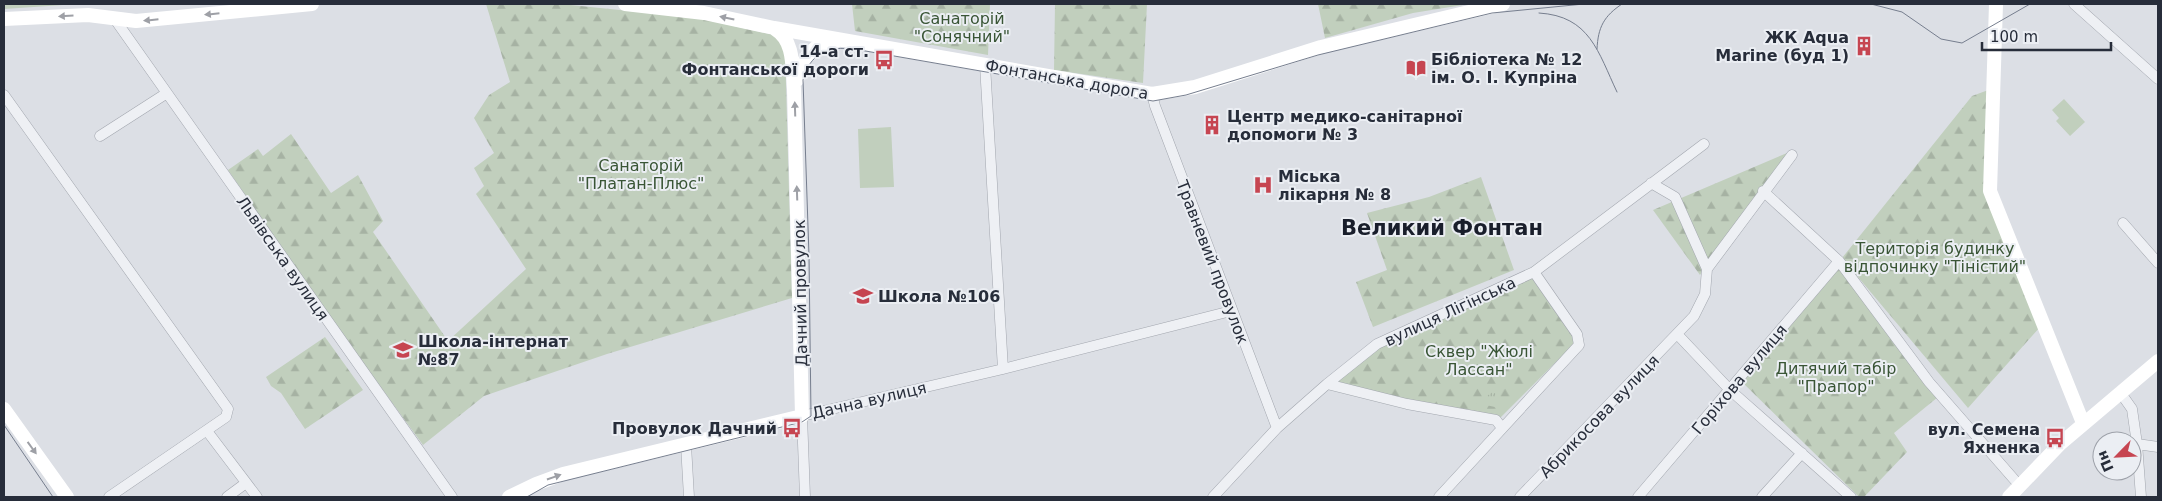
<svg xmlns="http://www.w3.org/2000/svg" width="2162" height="501" font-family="'DejaVu Sans',sans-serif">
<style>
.green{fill:#c1cfbd}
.forest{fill:url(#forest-firs)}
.park{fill:url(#park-tufts)}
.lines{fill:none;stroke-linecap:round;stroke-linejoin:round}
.street-casing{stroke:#a2a6ae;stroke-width:11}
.street{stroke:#eef0f4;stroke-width:10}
.secondary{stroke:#fff;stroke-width:14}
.tram{stroke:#767e8e;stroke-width:1}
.oneway{fill:#9ea0a6}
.labels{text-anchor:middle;stroke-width:4;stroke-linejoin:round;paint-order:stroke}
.park-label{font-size:16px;fill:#395535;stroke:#ebeef3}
.poi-label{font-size:16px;font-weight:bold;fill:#272d3a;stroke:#ebeef3;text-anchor:start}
.street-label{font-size:16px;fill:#272d3a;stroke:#ebeef3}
.district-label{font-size:21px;font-weight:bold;fill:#191e2b;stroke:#ebeef3}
</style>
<defs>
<pattern id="forest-firs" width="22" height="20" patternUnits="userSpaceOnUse" patternTransform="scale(1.25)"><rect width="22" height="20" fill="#c1cfbd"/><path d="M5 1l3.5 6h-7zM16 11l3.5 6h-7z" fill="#a6b2a3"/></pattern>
<pattern id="park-tufts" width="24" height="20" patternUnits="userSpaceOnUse" patternTransform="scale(1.25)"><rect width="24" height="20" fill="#c1cfbd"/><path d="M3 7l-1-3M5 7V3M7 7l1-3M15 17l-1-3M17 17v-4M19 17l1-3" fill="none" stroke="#a6b2a3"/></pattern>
</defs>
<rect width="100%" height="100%" fill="#dcdfe5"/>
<!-- green -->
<path class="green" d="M4 4H78L4 9Z
M2064 99 2085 122 2070 136 2056 121 2059 118 2052 110Z
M891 127 894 187 860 188 858 129Z"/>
<!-- forest -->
<path class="forest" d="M486 4H561L698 18 779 36 785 48 792 298 607 354 484 396 423 445 320 304 228 170 258 149 263 156 291 134 331 193 358 175 383 221 373 232 448 341 526 269 476 194 484 186 474 168 494 153 474 118 489 95 510 82Z
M852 4H990L988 55 855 31Z
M1055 4H1147L1143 83 1054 70Z
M1318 4H1469L1413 13 1325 38Z
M1991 89 1986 191 2041 326 1968 408 1842 258 1972 96Z
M1787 153 1700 275 1653 210Z
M1481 177 1514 270 1373 327 1356 282 1387 270 1367 213 1429 197Z
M1839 266 1938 397 1894 433 1907 452 1864 497H1859L1742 382Z
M1532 276 1580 338 1498 420 1328 385 1378 346Z
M325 337 363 390 305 429 281 393 271 386 266 377Z"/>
<!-- park -->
<path class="park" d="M1493 392 1503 400 1495 407 1476 403Z"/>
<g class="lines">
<defs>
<path id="street" d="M2074 4 2158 79
M114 18 452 497
M985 65 1003 369
M1152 94 1155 106 1277 428
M4 95 228 409 226 417 109 497
M100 136 167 93
M1763 191 1839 261 1929 382 2019 485
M2123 223 2158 263
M1707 269 1792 155
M1677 334 1730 390 1851 497
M1327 384 1407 404 1496 420 1502 428
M2120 392 2132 409 2137 444 2141 497
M207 431 257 497
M2137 444 2158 447
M686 445 689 497
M227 497 246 483
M805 497 802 416 1003 369 1231 311
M1213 497 1277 428 1327 384 1377 344 1534 272 1704 144
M1439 497 1579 345 1577 334 1534 272
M1520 497 1694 316 1705 294 1707 269 1675 197 1651 183
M1638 497 1839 261
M1762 497 1802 453"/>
</defs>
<!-- street casing -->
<use href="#street" class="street-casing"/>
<!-- street -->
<use href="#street" class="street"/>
<!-- secondary -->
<path class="secondary" d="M625 4 704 13 774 28 1152 94 1195 87 1321 47 1503 4
M1996 4 1990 191 2083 423
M4 19 88 15 136 21 312 4
M797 80C802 58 813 43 836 41
M4 409 67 497
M509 497 536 484 563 474 802 416 794 89C792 68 795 41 775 29
M2009 497 2060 444 2158 361"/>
<!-- tram -->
<path class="tram" d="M1871 4 1902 12 1941 39 1962 43 2030 4
M1539 13C1590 16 1598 52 1617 92
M1597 49C1598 27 1604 16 1622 4
M4 425 53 497
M527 497 548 485 802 422 811 416 809 256 803 80C810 53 828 46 854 49L1153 101 1186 95 1318 55 1492 13 1584 4"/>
</g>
<!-- one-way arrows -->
<defs><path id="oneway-solid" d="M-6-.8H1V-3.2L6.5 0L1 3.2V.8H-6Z" transform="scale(1.25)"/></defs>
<g class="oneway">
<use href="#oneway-solid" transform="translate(212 14) rotate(174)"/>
<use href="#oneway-solid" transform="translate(66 16) rotate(177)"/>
<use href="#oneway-solid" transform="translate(727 18) rotate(-168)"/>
<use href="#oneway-solid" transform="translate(151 20) rotate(174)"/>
<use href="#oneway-solid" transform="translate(795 109) rotate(-92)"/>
<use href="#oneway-solid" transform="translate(797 193) rotate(-92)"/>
<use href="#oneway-solid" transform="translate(32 448) rotate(54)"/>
<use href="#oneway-solid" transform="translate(554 477) rotate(-19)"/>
</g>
<!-- icons -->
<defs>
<symbol id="building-bare" viewBox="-9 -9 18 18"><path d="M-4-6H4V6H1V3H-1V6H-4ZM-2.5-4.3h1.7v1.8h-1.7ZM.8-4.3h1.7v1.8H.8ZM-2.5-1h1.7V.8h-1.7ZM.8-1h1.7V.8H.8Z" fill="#c64551" stroke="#ebeef3" stroke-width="2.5" paint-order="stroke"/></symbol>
<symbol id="bus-bare" viewBox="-9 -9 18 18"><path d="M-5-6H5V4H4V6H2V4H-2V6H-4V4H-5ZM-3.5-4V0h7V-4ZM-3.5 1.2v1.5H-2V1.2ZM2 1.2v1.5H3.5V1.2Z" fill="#c64551" stroke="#ebeef3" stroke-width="2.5" paint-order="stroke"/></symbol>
<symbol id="library-bare" viewBox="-9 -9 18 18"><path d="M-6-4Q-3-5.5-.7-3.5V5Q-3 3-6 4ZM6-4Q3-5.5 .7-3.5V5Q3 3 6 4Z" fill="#c64551" stroke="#ebeef3" stroke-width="2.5" paint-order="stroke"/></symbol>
<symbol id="hospital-bare" viewBox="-9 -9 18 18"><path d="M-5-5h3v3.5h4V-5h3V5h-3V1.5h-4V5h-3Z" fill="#c64551" stroke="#ebeef3" stroke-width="2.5" paint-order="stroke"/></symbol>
<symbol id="school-bare" viewBox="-9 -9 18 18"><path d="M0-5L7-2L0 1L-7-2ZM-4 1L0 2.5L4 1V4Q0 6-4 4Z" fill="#c64551" stroke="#ebeef3" stroke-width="2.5" paint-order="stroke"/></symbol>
</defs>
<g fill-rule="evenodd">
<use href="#building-bare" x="1850" y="32" width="28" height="28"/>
<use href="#bus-bare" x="870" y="46" width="28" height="28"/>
<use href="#library-bare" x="1402" y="54" width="28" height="28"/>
<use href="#building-bare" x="1198" y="111" width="28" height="28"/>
<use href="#hospital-bare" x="1249" y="171" width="28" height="28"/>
<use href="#school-bare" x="849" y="282" width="28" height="28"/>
<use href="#school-bare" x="389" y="336" width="28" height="28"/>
<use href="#bus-bare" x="778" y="414" width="28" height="28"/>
<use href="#bus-bare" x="2041" y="424" width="28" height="28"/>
</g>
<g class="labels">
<!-- park labels -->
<g class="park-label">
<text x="962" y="24">Санаторій<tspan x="962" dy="18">"Сонячний"</tspan></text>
<text x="641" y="171">Санаторій<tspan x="641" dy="18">"Платан-Плюс"</tspan></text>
<text x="1935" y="254">Територія будинку<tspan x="1935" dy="18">відпочинку "Тіністий"</tspan></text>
<text x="1479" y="357">Сквер "Жюлі<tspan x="1479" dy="18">Лассан"</tspan></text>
<text x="1836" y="374">Дитячий табір<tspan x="1836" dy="18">"Прапор"</tspan></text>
</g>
<!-- poi labels -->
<g class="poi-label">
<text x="1849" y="43" text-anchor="end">ЖК Aqua<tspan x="1849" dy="18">Marine (буд 1)</tspan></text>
<text x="869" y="57" text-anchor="end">14-а ст.<tspan x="869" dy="18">Фонтанської дороги</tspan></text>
<text x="1431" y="65">Бібліотека № 12<tspan x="1431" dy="18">ім. О. І. Купріна</tspan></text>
<text x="1227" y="122">Центр медико-санітарної<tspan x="1227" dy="18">допомоги № 3</tspan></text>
<text x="1278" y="182">Міська<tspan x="1278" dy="18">лікарня № 8</tspan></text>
<text x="878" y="302">Школа №106</text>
<text x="418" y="347">Школа-інтернат<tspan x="418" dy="18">№87</tspan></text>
<text x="777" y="434" text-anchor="end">Провулок Дачний</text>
<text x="2040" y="435" text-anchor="end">вул. Семена<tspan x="2040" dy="18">Яхненка</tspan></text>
</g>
<!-- street labels -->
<g class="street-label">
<text transform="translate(1067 79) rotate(10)" y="6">Фонтанська дорога</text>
<text transform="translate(283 258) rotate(55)" y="6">Львівська вулиця</text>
<text transform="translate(1213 262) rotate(69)" y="6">Травневий провулок</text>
<text transform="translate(800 293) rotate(-91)" y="6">Дачний провулок</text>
<text transform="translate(1450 311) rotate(-25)" y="6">вулиця Лігінська</text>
<text transform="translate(1739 379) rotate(-50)" y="6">Горіхова вулиця</text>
<text transform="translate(869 400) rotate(-13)" y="6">Дачна вулиця</text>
<text transform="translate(1599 416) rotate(-46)" y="6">Абрикосова вулиця</text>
</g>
<!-- district labels -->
<g class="district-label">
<text x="1442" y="235">Великий Фонтан</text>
</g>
</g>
<!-- border -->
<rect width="2162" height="501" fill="none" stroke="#272d3a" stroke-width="10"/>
<!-- north arrow -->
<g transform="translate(2117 456) rotate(246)"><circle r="24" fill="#ebeef3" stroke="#9da1a9"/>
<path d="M0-4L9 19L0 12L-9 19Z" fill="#c64551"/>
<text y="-8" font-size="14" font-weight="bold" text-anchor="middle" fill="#272d3a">Пн</text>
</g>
<!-- scale -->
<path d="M1982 42v8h129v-8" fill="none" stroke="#272d3a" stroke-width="2.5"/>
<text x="1990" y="42" font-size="15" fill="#272d3a" stroke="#ebeef3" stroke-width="4" paint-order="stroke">100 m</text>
</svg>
